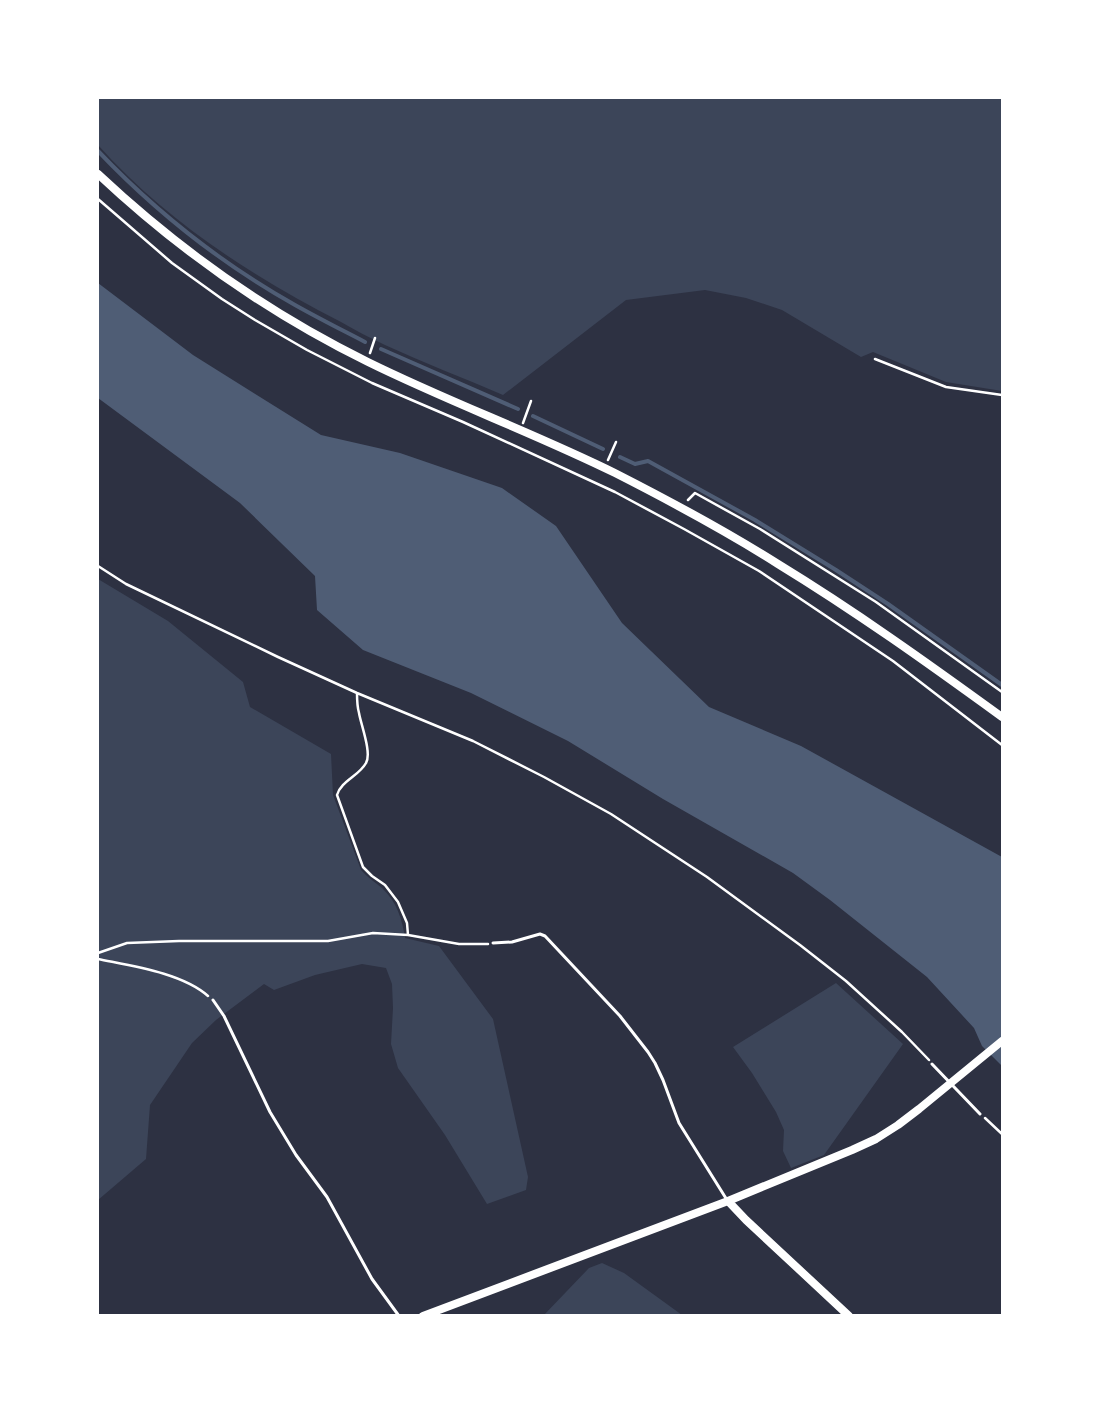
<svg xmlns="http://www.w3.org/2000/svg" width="1100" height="1413" font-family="Figtree,sans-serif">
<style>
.green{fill:#3c4559}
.water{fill:#4f5d75}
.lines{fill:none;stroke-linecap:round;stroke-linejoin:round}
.stream{stroke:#4f5d75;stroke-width:4}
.path{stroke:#fff;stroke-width:2.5}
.service{stroke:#fff;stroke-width:3}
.tertiary{stroke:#fff;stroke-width:8}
</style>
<rect width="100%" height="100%" fill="#2d3142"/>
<!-- green -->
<path class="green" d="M98 98H1002V391L946 382 873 352 861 357 782 310 746 298 705 290 626 300 503 395C464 378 424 363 385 345 370 338 355 330 341 322 251 276 165 220 98 145Z
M98 579 168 621 243 682 250 707 331 754 333 795 361 870C367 877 375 882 382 888 397 902 402 919 405 938L439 946 493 1019 528 1177 526 1190 487 1204 445 1135 398 1068 391 1044 393 1008 392 984 386 968 362 964 315 975 274 990 264 984 216 1020 192 1043 150 1105 146 1159 98 1200Z
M836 983 903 1044 824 1155 791 1168 783 1151 784 1130 776 1112 752 1073 733 1047Z
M602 1263 624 1273 682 1315H544L589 1268Z"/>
<!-- water -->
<path class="water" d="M98 283 193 355 321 435 400 453 502 488 556 526 622 623 709 707 801 746 1002 857V1066L982 1046 974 1028 927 977 830 900 793 873 663 799 568 741 471 693 363 650 317 610 315 576 240 503 98 398Z"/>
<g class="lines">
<!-- stream -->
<path class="stream" d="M98 151C155 211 222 264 295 305 318 318 342 330 365 342
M381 349 518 409
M533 416 603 449
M620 457 635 464 648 461 755 520 836 570 888 604 1002 685"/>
<!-- path -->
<path class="path" d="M98 199 172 263 222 299 255 320 307 350 372 383 463 422 615 492 684 529 759 571 893 661 1002 745
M370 353 375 338
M875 359 946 387 1002 395
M523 423 531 401
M608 460 616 442
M688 500 695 493 760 529 876 602 1002 692
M98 566 126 584 278 657 357 693 473 741 544 777 611 814 707 877 800 945 846 981 902 1032 929 1060
M357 693C357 700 357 706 359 713 361 725 372 753 366 763 359 776 341 781 337 795L363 867 372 876 385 885 398 902 407 923 408 935
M98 953 127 943 179 941H328L373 933 408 935 459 944H488
M98 959C132 966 182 973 208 996
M985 1118 1002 1134"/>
<!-- service -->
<path class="service" d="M493 943 512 942 540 934 545 936 620 1016 648 1052 655 1063 663 1080 679 1123 727 1200
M213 1000 224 1016 270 1112 296 1155 327 1197 372 1279 399 1316
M932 1064 980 1114"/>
<!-- tertiary -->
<path class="tertiary" d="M98 174C178 249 268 313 368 362 449 402 534 433 615 473 670 501 726 531 778 564 855 611 929 664 1002 717
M728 1201 746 1220 849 1316
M423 1316 728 1201 852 1150 876 1139 898 1125 919 1109 1002 1041"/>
</g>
<!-- border -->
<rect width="1100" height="1413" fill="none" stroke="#ffffff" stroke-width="198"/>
</svg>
